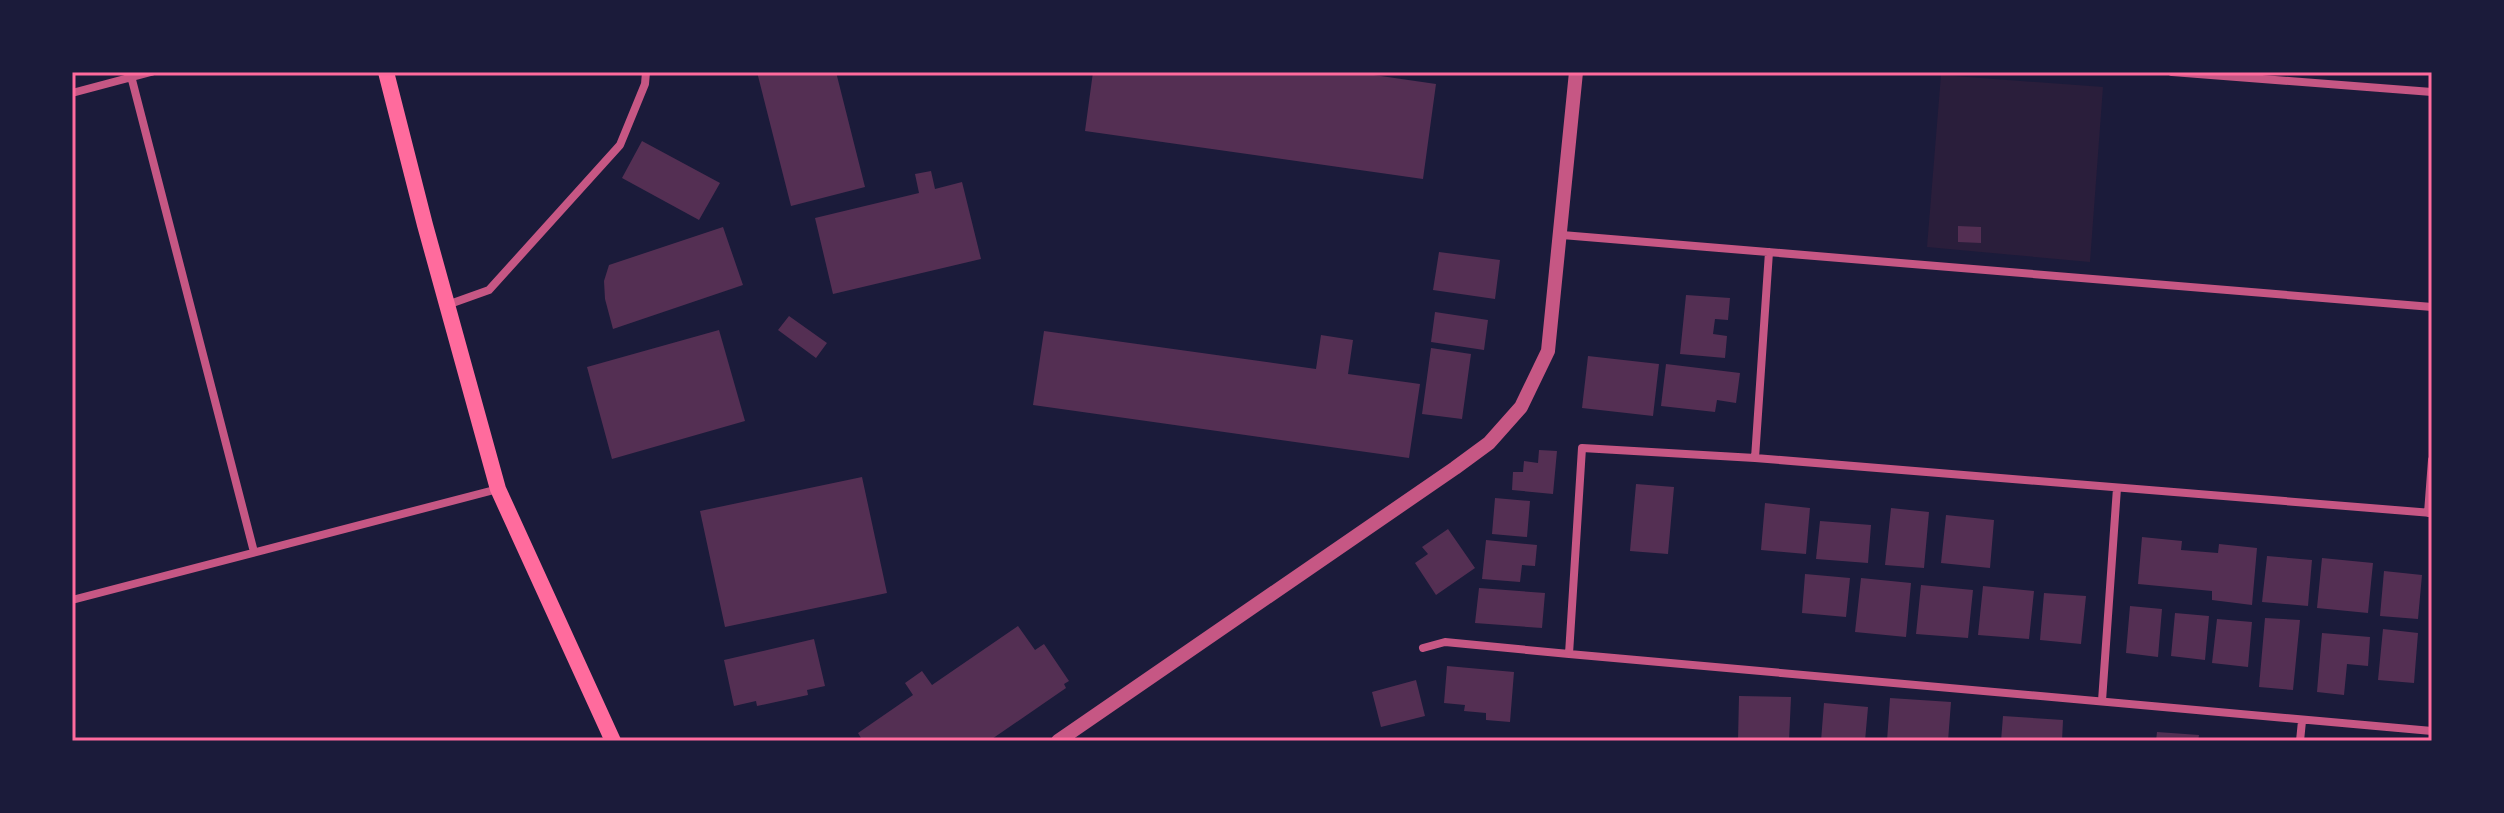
<svg xmlns="http://www.w3.org/2000/svg" width="2504" height="813" font-family="Poppins,sans-serif">
<style>
.green{fill:#2a1e3b}
.building{fill:#542f53}
.lines{fill:none;stroke-linecap:round;stroke-linejoin:round}
.minor{stroke:#c65784;stroke-width:8}
.tertiary{stroke:#c65784;stroke-width:14}
.secondary{stroke:#ff6b9d;stroke-width:16}
.neatline{fill:none;stroke:#ff6b9d;stroke-width:3}
</style>
<rect width="100%" height="100%" fill="#1b1b3a"/>
<!-- green -->
<path class="green" d="M1941 75 2103 87 2090 262 1927 247Z"/>
<!-- building -->
<path class="building" d="M757 72H836L865 187 791 206Z
M1093 72H1353L1436 84 1423 179 1085 131Z
M642 141 720 183 699 220 622 178Z
M931 171 935 189 962 182 981 259 833 294 815 218 919 193 915 174Z
M1958 226 1981 227V243L1958 242Z
M723 227 743 285 613 329 605 299 604 281 609 265Z
M1439 252 1500 260 1495 299 1433 290Z
M1686 295 1730 298 1728 320 1715 319 1713 334 1727 336 1725 358 1680 354Z
M1435 312 1488 320 1484 350 1431 342Z
M789 316 827 343 816 358 778 330Z
M719 330 745 421 612 459 587 367Z
M1044 331 1316 369 1321 335 1353 340 1348 374 1420 384 1409 458 1033 405Z
M1431 348 1471 354 1462 419 1422 414Z
M1588 356 1659 364 1653 416 1582 408Z
M1666 364 1740 373 1736 403 1717 400 1715 412 1661 406Z
M1539 450 1557 451 1553 494 1512 490 1513 472H1523L1524 461 1538 463Z
M862 477 887 593 725 627 700 511Z
M1636 484 1674 487 1668 554 1630 551Z
M1495 498 1530 501 1527 537 1492 534Z
M1765 503 1810 508 1806 554 1761 550Z
M1891 508 1929 512 1924 568 1885 565Z
M1946 515 1994 520 1990 568 1941 563Z
M1820 521 1871 525 1868 563 1816 559Z
M1448 529 1475 568 1436 595 1415 563 1428 554 1422 547Z
M2142 537 2182 541 2181 550 2218 553 2219 544 2257 548 2252 605 2212 600V591L2138 584Z
M1486 540 1537 545 1535 566 1522 565 1520 582 1482 579Z
M2267 556 2312 560 2308 606 2262 602Z
M2322 558 2373 563 2368 613 2317 608Z
M2384 571 2422 575 2418 619 2380 616Z
M1805 574 1850 578 1846 617 1802 613Z
M1861 578 1911 583 1906 637 1855 632Z
M1921 585 1973 590 1968 638 1916 634Z
M1983 586 2034 591 2029 639 1978 635Z
M1479 588 1545 593 1542 628 1475 623Z
M2044 593 2086 596 2081 644 2040 640Z
M2130 606 2162 609 2158 657 2126 653Z
M2175 613 2209 616 2205 660 2171 656Z
M2265 618 2300 620 2293 690 2259 687Z
M2217 619 2252 622 2248 667 2212 663Z
M1018 626 1035 650 1044 644 1069 681 1064 684 1066 688 989 741H856L861 738 858 733 913 695 905 683 922 671 932 685Z
M2383 629 2418 633 2414 683 2378 680Z
M2322 633 2370 637 2368 666 2347 664 2344 695 2317 692Z
M814 639 825 686 807 690 808 695 757 706 756 701 734 706 724 660Z
M1447 666 1514 672 1510 722 1486 720V713L1464 711 1465 705 1444 703Z
M1416 680 1425 716 1381 727 1372 692Z
M1739 696 1791 697 1789 741H1738Z
M1890 698 1951 702 1948 741H1887Z
M1824 703 1868 707 1865 741H1821Z
M2003 716 2063 720 2062 741H2001Z
M2157 732 2199 735 2198 741H2156Z"/>
<g class="lines">
<!-- minor -->
<path class="minor" d="M130 72 254 552
M2172 72 2432 92
M72 93 151 72
M1562 235 2432 307
M447 305 489 290 620 145 645 84 646 72
M1755 458 1769 252
M2428 513 2432 460
M2432 513 1755 458 1582 448 1569 654 2432 731
M72 600 498 489
M1423 648 1445 642 1569 654
M2102 701 2117 488
M2300 741 2302 721"/>
<!-- tertiary -->
<path class="tertiary" d="M1058 741 1455 468 1489 443 1521 407 1548 351 1576 72"/>
<!-- secondary -->
<path class="secondary" d="M386 72 425 225 498 489 613 741"/>
</g>
<!-- border -->
<rect width="2504" height="813" fill="none" stroke="#1b1b3a" stroke-width="148"/>
<rect x="74" y="74" width="2356" height="665" class="neatline"/>
</svg>
